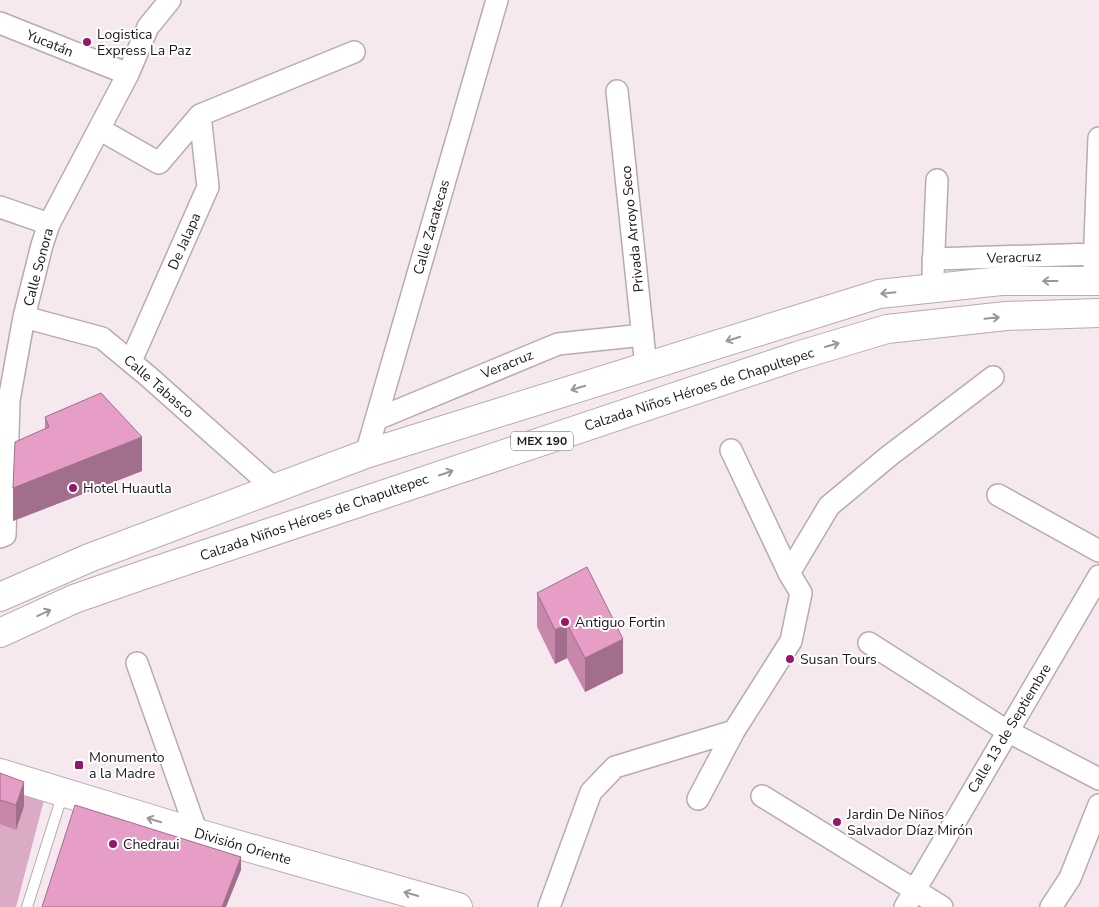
<svg xmlns="http://www.w3.org/2000/svg" width="1099" height="907" font-family="'Nunito Sans',sans-serif">
<style>
.green{fill:#dbabc5}
.lines{fill:none;stroke-linecap:round;stroke-linejoin:round}
.lane-casing{stroke:#b8aab1;stroke-width:12}
.street-casing{stroke:#b8aab1;stroke-width:24}
.secondary-casing{stroke:#b8aab1;stroke-width:30}
.primary-casing{stroke:#b8aab1;stroke-width:30}
.lane{stroke:#fff;stroke-width:10}
.street{stroke:#fff;stroke-width:21}
.secondary{stroke:#fff;stroke-width:28}
.primary{stroke:#fff;stroke-width:28}
.wall{fill:#c687aa}
.shaded-wall{fill:#a16e8b}
.building{fill:#e69dc6;stroke:#a16e8b}
.oneway{stroke:#999798}
.poi-dot{fill:#96166e;stroke:#fff;stroke-width:2}
.labels{text-anchor:middle;stroke-width:4;stroke-linejoin:round;paint-order:stroke}
.shield{fill:#fff;stroke:#605d5f;stroke-width:1}
.shield-label{font-size:12px;font-weight:bold;fill:#1c171a}
.poi-label{font-size:14px;fill:#1c171a;stroke:#fff;text-anchor:start}
.street-label{font-size:14px;fill:#1c171a;stroke:#fff}
</style>
<rect width="100%" height="100%" fill="#f6e8ef"/>
<!-- green -->
<path class="green" d="M0 786 44 800 16 907H0Z"/>
<g class="lines">
<defs>
<path id="lane" d="M27 907 63 793"/>
<path id="street" d="M0 23 128 74
M617 91 646 367
M99 129 159 163 200 115 354 52
M0 207 49 224
M933 259 1095 254
M1094 268 1099 138
M933 273 937 180
M24 317 102 338 149 377 275 489
M131 361 208 187 200 115
M377 419 558 344 643 335
M366 454 497 0
M998 495 1099 551
M0 537 5 535 9 400 24 317 42 245 49 224 128 74 148 27 170 0
M789 573 829 506 889 456 993 377
M869 643 1007 731 1099 779
M137 663 197 833
M762 796 942 907
M698 799 734 731
M549 907 591 792 615 767 734 731 791 641 801 593 789 573 731 450
M905 907 1099 576
M1051 907 1070 878 1099 805"/>
<path id="secondary" d="M0 773 197 833 458 907"/>
<path id="primary" d="M0 597 89 558 366 454 879 294 1001 281H1099
M0 633 74 599 140 576 797 356 887 329 1006 316 1099 313"/>
</defs>
<!-- lane casing -->
<use href="#lane" class="lane-casing"/>
<!-- street casing -->
<use href="#street" class="street-casing"/>
<!-- secondary casing -->
<use href="#secondary" class="secondary-casing"/>
<!-- primary casing -->
<use href="#primary" class="primary-casing"/>
<!-- lane -->
<use href="#lane" class="lane"/>
<!-- street -->
<use href="#street" class="street"/>
<!-- secondary -->
<use href="#secondary" class="secondary"/>
<!-- primary -->
<use href="#primary" class="primary"/>
</g>
<!-- wall -->
<path class="wall" d="M45 417 142 471 13 521 45 429Z
M537 593 623 673 585 692 567 658 555 664 537 627Z
M0 773 24 806 16 830 0 824Z"/>
<!-- shaded-wall -->
<path class="shaded-wall" d="M142 437V471L13 521V488Z
M567 624V658L555 664V630Z
M623 639V673L585 692V658Z
M24 782V806L16 830V805Z
M241 857V870L226 907H222Z"/>
<!-- building -->
<path class="building" d="M101 393 142 437 13 488 15 442 49 427 45 417Z
M587 567 623 639 585 658 567 624 555 630 537 593Z
M0 773 24 782 16 805 0 800Z
M75 805 241 857 222 907H223H42Z"/>
<!-- one-way arrows -->
<defs><path id="oneway-shaft" d="M-6 0H5M1.5-3L5.5 0L1.5 3" fill="none" stroke-width="1.6" stroke-linecap="round" stroke-linejoin="round" transform="scale(1.25)"/></defs>
<g class="oneway">
<use href="#oneway-shaft" transform="translate(1050 281) rotate(180)"/>
<use href="#oneway-shaft" transform="translate(888 293) rotate(174)"/>
<use href="#oneway-shaft" transform="translate(992 318) rotate(-6)"/>
<use href="#oneway-shaft" transform="translate(733 339) rotate(162)"/>
<use href="#oneway-shaft" transform="translate(832 345) rotate(-16)"/>
<use href="#oneway-shaft" transform="translate(578 388) rotate(163)"/>
<use href="#oneway-shaft" transform="translate(446 473) rotate(-19)"/>
<use href="#oneway-shaft" transform="translate(44 613) rotate(-25)"/>
<use href="#oneway-shaft" transform="translate(154 820) rotate(-163)"/>
<use href="#oneway-shaft" transform="translate(411 894) rotate(-164)"/>
</g>
<!-- markers -->
<g class="poi-dot">
<circle cx="87" cy="42" r="5"/>
<circle cx="73" cy="488" r="5"/>
<circle cx="565" cy="622" r="5"/>
<circle cx="790" cy="659" r="5"/>
<rect x="74" y="760" width="10" height="10" rx="2.5"/>
<circle cx="837" cy="822" r="5"/>
<circle cx="113" cy="844" r="5"/>
</g>
<g class="labels">
<!-- shield labels -->
<rect class="shield" x="511" y="431.5" width="62" height="19" rx="4"/>
<g class="shield-label">
<text x="542" y="445">MEX 190</text>
</g>
<!-- poi labels -->
<g class="poi-label">
<text x="97" y="39">Logistica<tspan x="97" dy="16">Express La Paz</tspan></text>
<text x="83" y="493">Hotel Huautla</text>
<text x="575" y="627">Antiguo Fortin</text>
<text x="800" y="664">Susan Tours</text>
<text x="89" y="762">Monumento<tspan x="89" dy="16">a la Madre</tspan></text>
<text x="847" y="819">Jardin De Niños<tspan x="847" dy="16">Salvador Díaz Mirón</tspan></text>
<text x="123" y="849">Chedraui</text>
</g>
<!-- street labels -->
<g class="street-label">
<text transform="translate(50 43) rotate(22)" y="5">Yucatán</text>
<text transform="translate(431 227) rotate(-74)" y="5">Calle Zacatecas</text>
<text transform="translate(632 229) rotate(-96)" y="5">Privada Arroyo Seco</text>
<text transform="translate(184 241) rotate(-66)" y="5">De Jalapa</text>
<text transform="translate(1014 257) rotate(-2)" y="5">Veracruz</text>
<text transform="translate(38 267) rotate(-75)" y="5">Calle Sonora</text>
<text transform="translate(507 364) rotate(-22)" y="5">Veracruz</text>
<text transform="translate(159 386) rotate(41)" y="5">Calle Tabasco</text>
<text transform="translate(699 389) rotate(-18)" y="5">Calzada Niños Héroes de Chapultepec</text>
<text transform="translate(314 517) rotate(-19)" y="5">Calzada Niños Héroes de Chapultepec</text>
<text transform="translate(1009 728) rotate(-59)" y="5">Calle 13 de Septiembre</text>
<text transform="translate(243 846) rotate(16)" y="5">División Oriente</text>
</g>
</g>
</svg>
